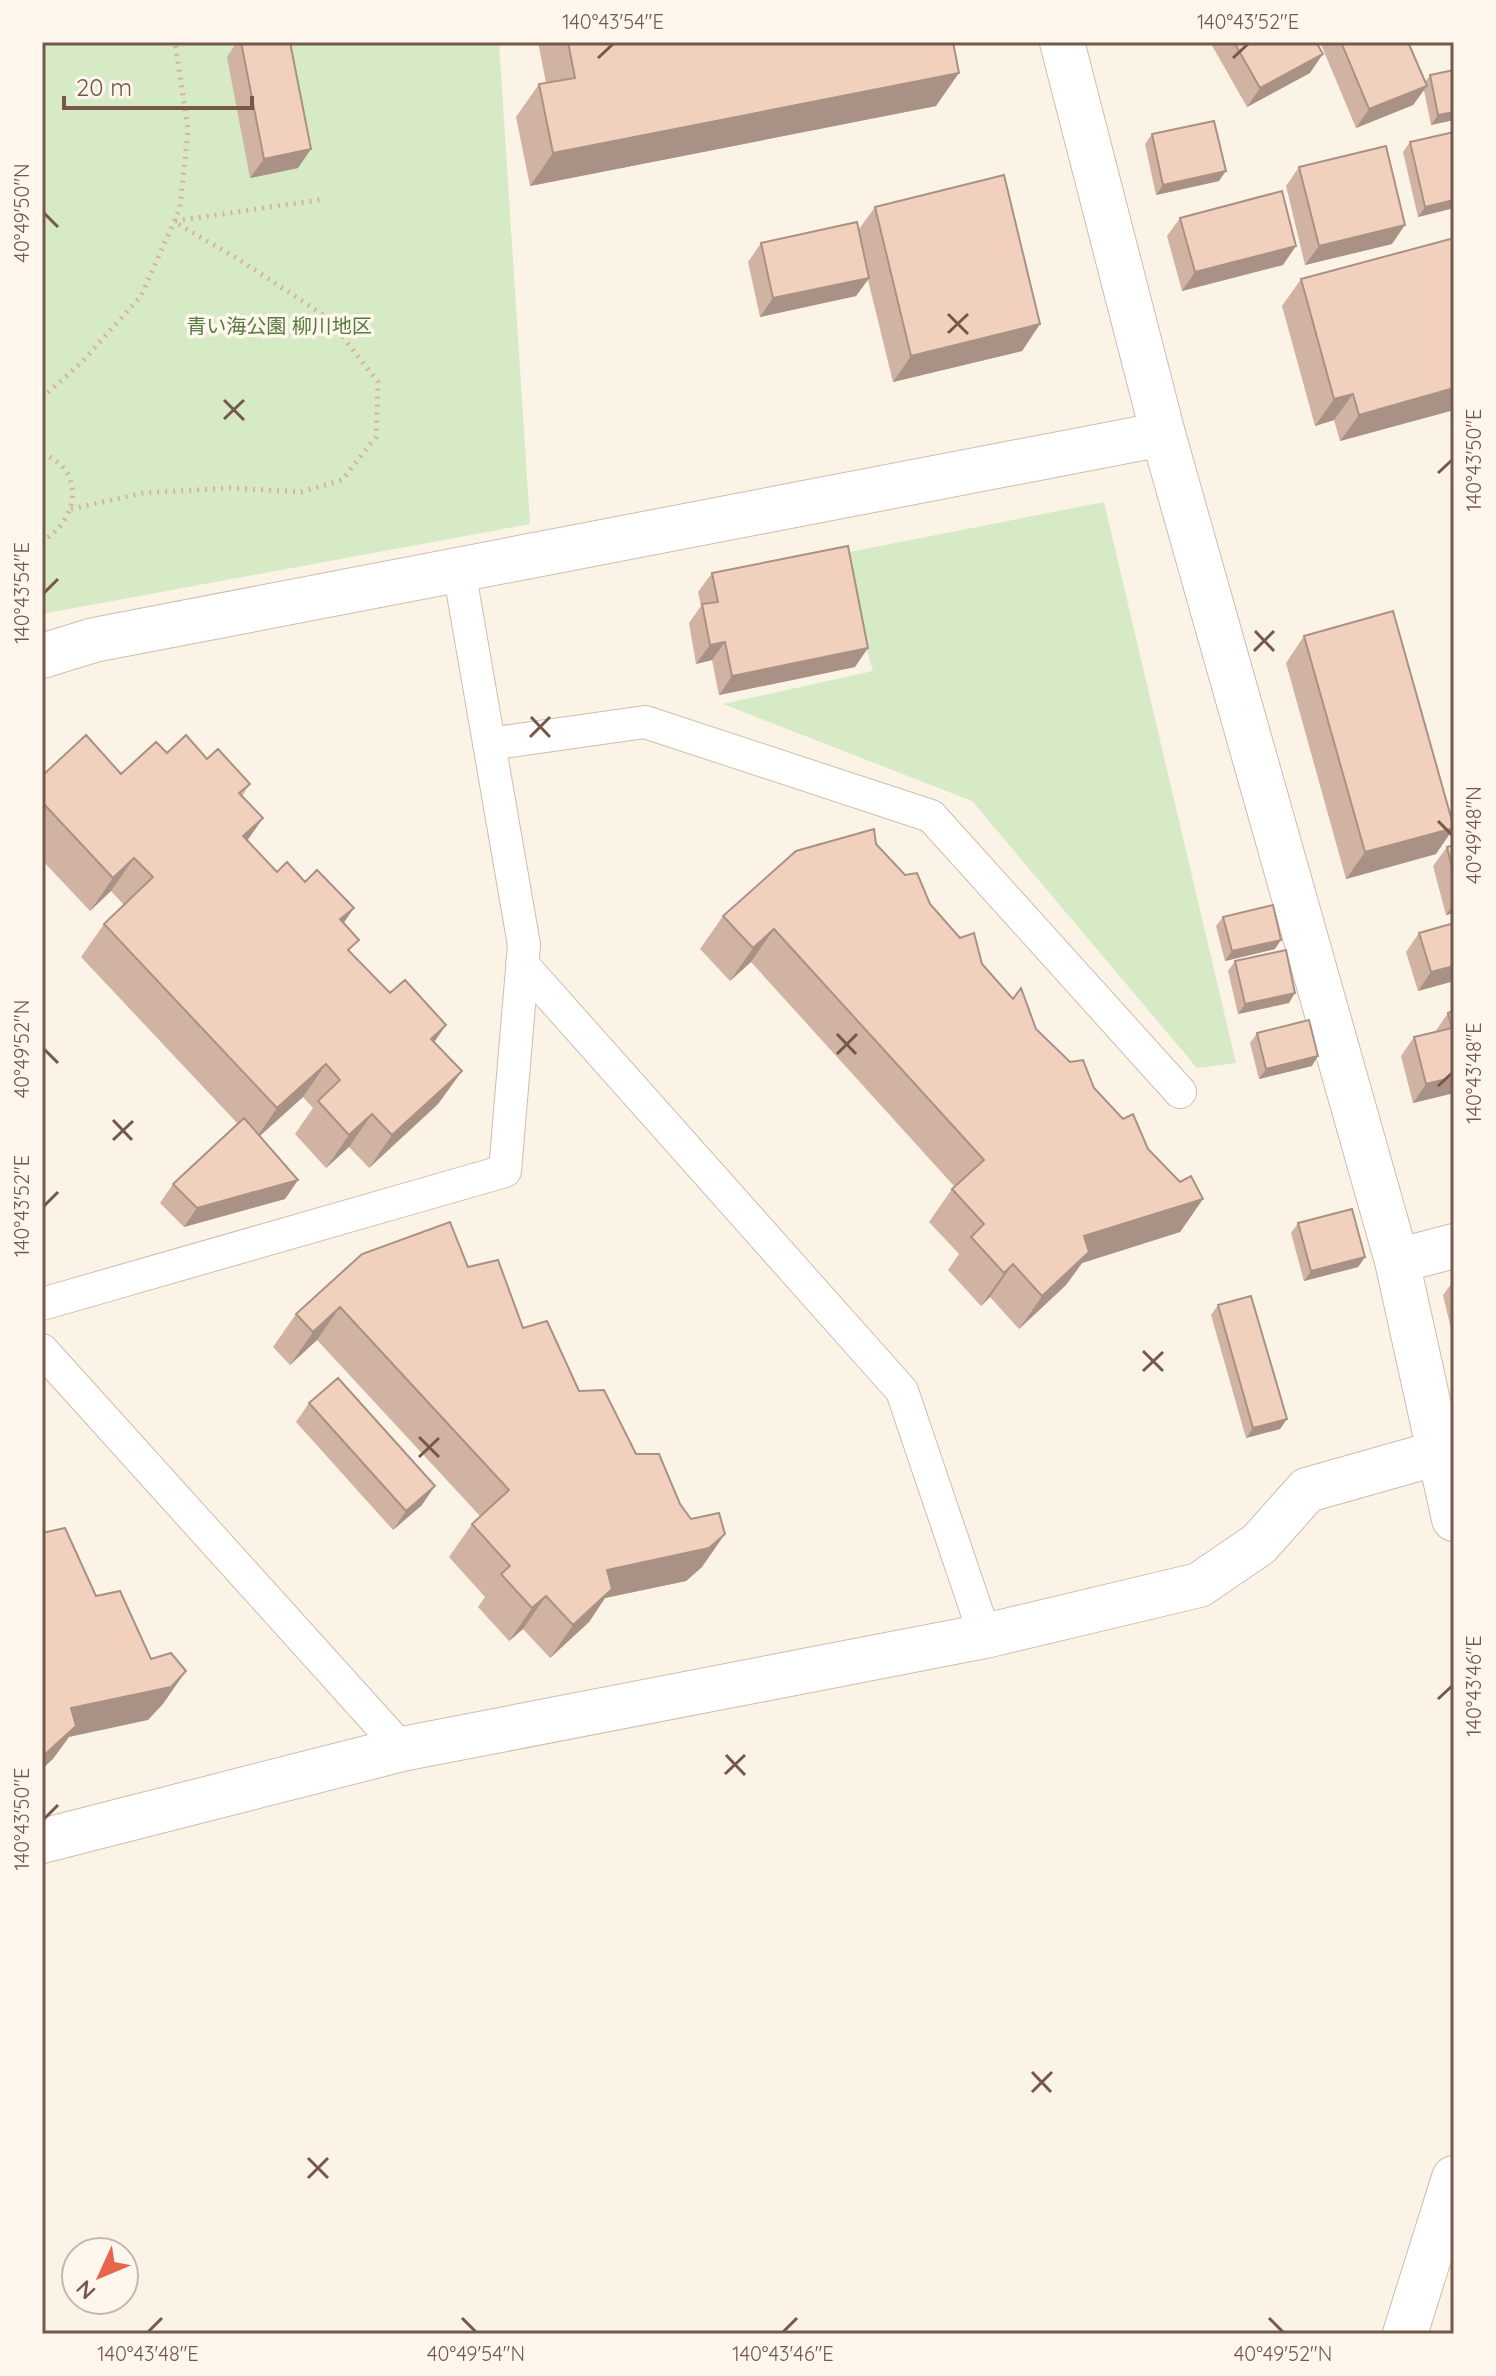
<svg xmlns="http://www.w3.org/2000/svg" width="1496" height="2376" font-family="Quicksand,'Noto Sans JP',sans-serif">
<style>
.green{fill:#d6eac5}
.lines{fill:none;stroke-linecap:round;stroke-linejoin:round}
.service-casing{stroke:#d0bcaf;stroke-width:34}
.minor-casing{stroke:#d0bcaf;stroke-width:46}
.tertiary-casing{stroke:#d0bcaf;stroke-width:46}
.path{stroke:#d7b3a1;stroke-width:5;stroke-dasharray:2 6;stroke-linecap:butt}
.service{stroke:#fff;stroke-width:32}
.minor{stroke:#fff;stroke-width:44}
.tertiary{stroke:#fff;stroke-width:44}
.wall{fill:#d0b3a3}
.shaded-wall{fill:#a99285}
.building{fill:#f2d0be;stroke:#a99285;stroke-width:2}
.ticks{fill:none;stroke:#76584b;stroke-width:3}
.labels{text-anchor:middle;stroke-width:7;stroke-linejoin:round;paint-order:stroke}
.park-label{font-size:20px;fill:#577c42;stroke:#fff7ed}
.neatline{fill:none;stroke:#76584b;stroke-width:3}
.ticks-label{font-size:20px;text-anchor:middle;fill:#76584b}
</style>
<rect width="100%" height="100%" fill="#fcf3e7"/>
<!-- green -->
<path class="green" d="M42 42H499L530 524 42 614Z
M1104 502 1236 1063 1197 1068 972 801 723 704 873 671 839 554Z"/>
<g class="lines">
<defs>
<path id="service" d="M489 744 645 722 931 816 1180 1092
M522 964 902 1391 985 1636
M42 1304 505 1171 524 945 459 570
M42 1350 402 1749"/>
<path id="minor" d="M42 656 94 640 1163 434 1397 1261 1454 1519
M1397 1261 1454 1246
M42 1841 402 1749 985 1636 1199 1585 1259 1544 1307 1490 1441 1452
M1405 2334 1454 2178"/>
<path id="tertiary" d="M1062 42 1163 434"/>
</defs>
<!-- service casing -->
<use href="#service" class="service-casing"/>
<!-- minor casing -->
<use href="#minor" class="minor-casing"/>
<!-- tertiary casing -->
<use href="#tertiary" class="tertiary-casing"/>
<!-- path -->
<path class="path" d="M175 221 325 199
M42 398 82 362 141 296 180 208 188 130 175 42
M42 454C87 469 78 522 42 541
M71 509 143 493 230 488 301 492 342 480 376 437 378 382 328 318 238 259 174 222"/>
<!-- service -->
<use href="#service" class="service"/>
<!-- minor -->
<use href="#minor" class="minor"/>
<!-- tertiary -->
<use href="#tertiary" class="tertiary"/>
</g>
<!-- wall -->
<path class="wall" d="M237 42H290L311 149 298 168 250 178 227 57Z
M538 42H953L936 106 530 186 516 117 539 84 546 83Z
M1210 42H1316L1310 73 1247 107Z
M1320 42H1408L1425 82 1430 75 1454 120 1431 125 1424 90 1413 105 1356 128Z
M1152 134 1219 181 1156 195 1145 144Z
M1410 142 1454 208 1418 217 1403 152Z
M1299 167 1392 244 1305 265 1286 186Z
M875 207 1040 324 1022 351 893 382 868 280 856 296 760 317 748 262 761 243 859 229Z
M1180 218 1283 265 1182 291 1167 236Z
M1301 279 1454 410 1340 441 1334 420 1315 426 1282 306Z
M712 573 855 667 719 695 712 660 696 664 689 623 701 606 698 592Z
M1304 636 1436 854 1346 879 1286 663Z
M207 759 250 784 242 796 263 818 247 840 277 872 305 882 354 908 343 923 350 952 390 993 446 1025 434 1042 462 1071 438 1104 369 1168 349 1147 326 1168 295 1134 313 1108 303 1097 260 1136 298 1180 285 1199 184 1227 160 1203 173 1184 238 1124 81 957 104 924 124 905 111 891 90 911 42 860V776L121 774Z
M876 844 982 964 1036 1029 1094 1088 1148 1149 1180 1182 1203 1199 1180 1232 1082 1263 1066 1285 1019 1329 990 1297 981 1306 948 1270 959 1254 929 1222 954 1186 751 962 730 981 700 949 723 916Z
M1454 845V913L1446 915 1433 866 1447 847Z
M1223 917 1275 949 1225 961 1216 926Z
M1454 923V981L1418 991 1406 952 1419 933Z
M1235 961 1289 1003 1238 1014 1228 971Z
M1454 1011V1093L1413 1103 1401 1056 1414 1037 1435 1032 1448 1013Z
M1257 1033 1312 1066 1259 1079 1250 1043Z
M1298 1223 1365 1257 1358 1267 1304 1281 1291 1233Z
M468 1267 636 1454 702 1567 686 1581 605 1598 589 1622 550 1658 523 1629 509 1641 478 1607 485 1597 449 1557 472 1524 480 1516 317 1340 290 1365 273 1347 296 1314Z
M1454 1280V1342L1443 1295Z
M1218 1305 1287 1419 1280 1429 1246 1438 1211 1315Z
M309 1403 422 1505 393 1530 296 1422Z"/>
<!-- shaded-wall -->
<path class="shaded-wall" d="M1323 54 1310 73 1247 107 1260 88Z
M959 73 936 106 530 186 553 153Z
M1427 86 1413 105 1356 128 1369 109Z
M1454 112V120L1431 125 1438 115Z
M311 149 298 168 250 178 264 159Z
M1226 171 1219 181 1156 195 1163 185Z
M1454 200V208L1418 217 1425 207Z
M1405 225 1392 244 1305 265 1319 246Z
M1296 246 1283 265 1182 291 1195 272Z
M869 278 856 296 760 317 773 298Z
M1040 324 1022 351 893 382 911 356Z
M1454 388V410L1340 441 1359 415Z
M1353 394 1334 420 1315 426 1334 399Z
M725 642 712 660 696 664 710 645Z
M868 648 855 667 719 695 732 676Z
M263 818 240 851 243 836Z
M1454 828 1436 854 1346 879 1365 852Z
M134 858 111 891 90 911 113 878Z
M1454 904V913L1446 915Z
M354 908 331 941 340 919Z
M774 929 751 962 730 981 753 948Z
M1281 940 1275 949 1225 961 1232 951Z
M1454 966V981L1418 991 1431 972Z
M1295 993 1289 1003 1238 1014 1245 1004Z
M446 1025 423 1058 431 1039Z
M1318 1056 1312 1066 1259 1079 1266 1069Z
M326 1064 303 1097 254 1141 277 1108Z
M462 1071 438 1104 369 1168 392 1135Z
M1454 1077V1093L1413 1103 1426 1084Z
M372 1114 349 1147 326 1168 349 1135Z
M298 1180 285 1199 184 1227 197 1208Z
M1203 1199 1180 1232 1082 1263 1066 1285 1019 1329 1084 1236Z
M1365 1257 1358 1267 1304 1281 1311 1271Z
M1013 1264 990 1297 981 1306 1004 1273Z
M340 1307 317 1340 290 1365 313 1332Z
M1287 1419 1280 1429 1246 1438 1253 1428Z
M435 1486 422 1505 393 1530 406 1511Z
M725 1534 702 1567 686 1581 605 1598 589 1622 550 1658 573 1625 607 1570Z
M546 1596 523 1629 509 1641 532 1608Z
M186 1671 163 1704 148 1720 69 1737 53 1759 42 1769V1757L71 1708Z"/>
<!-- building -->
<path class="building" d="M241 42H290L311 149 264 159Z
M568 42H953L959 73 553 153 539 84 575 78Z
M1234 42H1316L1323 54 1260 88Z
M1341 42H1408L1427 86 1369 109Z
M1454 70V112L1438 115 1430 75Z
M1214 121 1226 171 1163 185 1152 134Z
M1454 132V200L1425 207 1410 142Z
M1386 146 1405 225 1319 246 1299 167Z
M1004 175 1040 324 911 356 875 207Z
M1282 191 1296 246 1195 272 1180 218Z
M857 222 869 278 773 298 761 243Z
M1454 238V388L1359 415 1353 394 1334 399 1301 279Z
M848 546 868 648 732 676 725 642 710 645 702 604 718 602 712 573Z
M1393 611 1454 828 1365 852 1304 636Z
M86 735 121 774 156 742 167 753 186 735 207 759 218 749 250 784 239 793 263 818 243 836 277 872 287 862 305 882 317 870 354 908 340 919 359 940 348 950 390 993 405 980 446 1025 431 1039 462 1071 392 1135 372 1114 349 1135 318 1101 340 1080 326 1064 277 1108 104 924 153 877 134 858 113 878 42 802V776Z
M874 829 876 844 905 875 917 873 930 904 960 938 974 933 982 964 1013 999 1021 988 1036 1029 1070 1062 1083 1060 1094 1088 1123 1119 1133 1114 1148 1149 1180 1182 1191 1176 1203 1199 1084 1236 1089 1252 1042 1296 1013 1264 1004 1273 971 1237 984 1224 952 1189 984 1160 774 929 753 948 723 916 796 851Z
M1454 845V875L1447 847Z
M1273 905 1281 940 1232 951 1223 917Z
M1454 923V966L1431 972 1419 933Z
M1286 950 1295 993 1245 1004 1235 961Z
M1454 1011V1077L1426 1084 1414 1037 1452 1028 1448 1013Z
M1309 1020 1318 1056 1266 1069 1257 1033Z
M244 1118 298 1180 197 1208 173 1184Z
M1352 1209 1365 1257 1311 1271 1298 1223Z
M450 1222 468 1267 498 1260 523 1328 547 1321 579 1391 604 1390 636 1454H659L680 1504 691 1519 719 1513 725 1534 709 1548 607 1570 612 1589 573 1625 546 1596 532 1608 501 1574 510 1566 472 1524 509 1490 340 1307 313 1332 296 1314 362 1254Z
M1251 1296 1287 1419 1253 1428 1218 1305Z
M338 1378 435 1486 406 1511 309 1403Z
M65 1528 96 1596 120 1591 151 1659 171 1653 186 1671 171 1687 71 1708 76 1726 42 1757V1533Z"/>
<!-- ticks -->
<path class="ticks" d="M598 58 613 44M1233 58 1248 44M44 213 58 227M948 314 968 334M948 333 968 314M224 400 244 420M224 419 244 400M1438 473 1452 460M44 593 58 579M1255 631 1274 651M1254 651 1274 631M531 717 550 737M530 737 550 717M1438 821 1452 835M837 1034 856 1054M44 1049 58 1063M837 1054 857 1034M1438 1086 1452 1073M113 1120 132 1140M113 1140 133 1121M44 1206 58 1192M1143 1351 1163 1371M1143 1371 1163 1352M419 1437 439 1457M419 1457 439 1438M1438 1699 1452 1686M726 1755 745 1775M725 1774 745 1755M44 1819 58 1805M1032 2072 1051 2092M1032 2092 1052 2072M308 2158 328 2178M308 2178 328 2158M462 2318 476 2332M1269 2318 1283 2332M148 2332 162 2318M783 2332 797 2318"/>
<g class="labels">
<!-- park labels -->
<g class="park-label">
<text x="279" y="333">青い海公園 柳川地区</text>
</g>
</g>
<!-- border -->
<rect width="1496" height="2376" fill="none" stroke="#fff7ed" stroke-width="88"/>
<!-- north arrow -->
<g transform="translate(100 2276) rotate(226)"><circle r="38" fill="#fff7ed" stroke="#c8b7ac" stroke-width="2"/>
<path d="M0-6L14 30L0 20L-14 30Z" fill="#e6654c"/>
<text y="-12" font-size="22" font-weight="bold" text-anchor="middle" fill="#76584b">N</text>
</g>
<!-- scale -->
<path d="M64 96v12h188v-12" fill="none" stroke="#76584b" stroke-width="4"/>
<text x="76" y="96" font-size="24" fill="#76584b" stroke="#fff7ed" stroke-width="6" paint-order="stroke">20 m</text>
<rect x="44" y="44" width="1408" height="2288" class="neatline"/>
<g class="ticks-label">
<text x="613" y="29">140°43'54"E</text>
<text x="1248" y="29">140°43'52"E</text>
<text transform="translate(22 213) rotate(-90)" y="7">40°49'50"N</text>
<text transform="translate(1474 460) rotate(-90)" y="7">140°43'50"E</text>
<text transform="translate(22 593) rotate(-90)" y="7">140°43'54"E</text>
<text transform="translate(1474 835) rotate(-90)" y="7">40°49'48"N</text>
<text transform="translate(22 1049) rotate(-90)" y="7">40°49'52"N</text>
<text transform="translate(1474 1073) rotate(-90)" y="7">140°43'48"E</text>
<text transform="translate(22 1206) rotate(-90)" y="7">140°43'52"E</text>
<text transform="translate(1474 1686) rotate(-90)" y="7">140°43'46"E</text>
<text transform="translate(22 1819) rotate(-90)" y="7">140°43'50"E</text>
<text x="148" y="2361">140°43'48"E</text>
<text x="476" y="2361">40°49'54"N</text>
<text x="783" y="2361">140°43'46"E</text>
<text x="1283" y="2361">40°49'52"N</text>
</g>
</svg>
